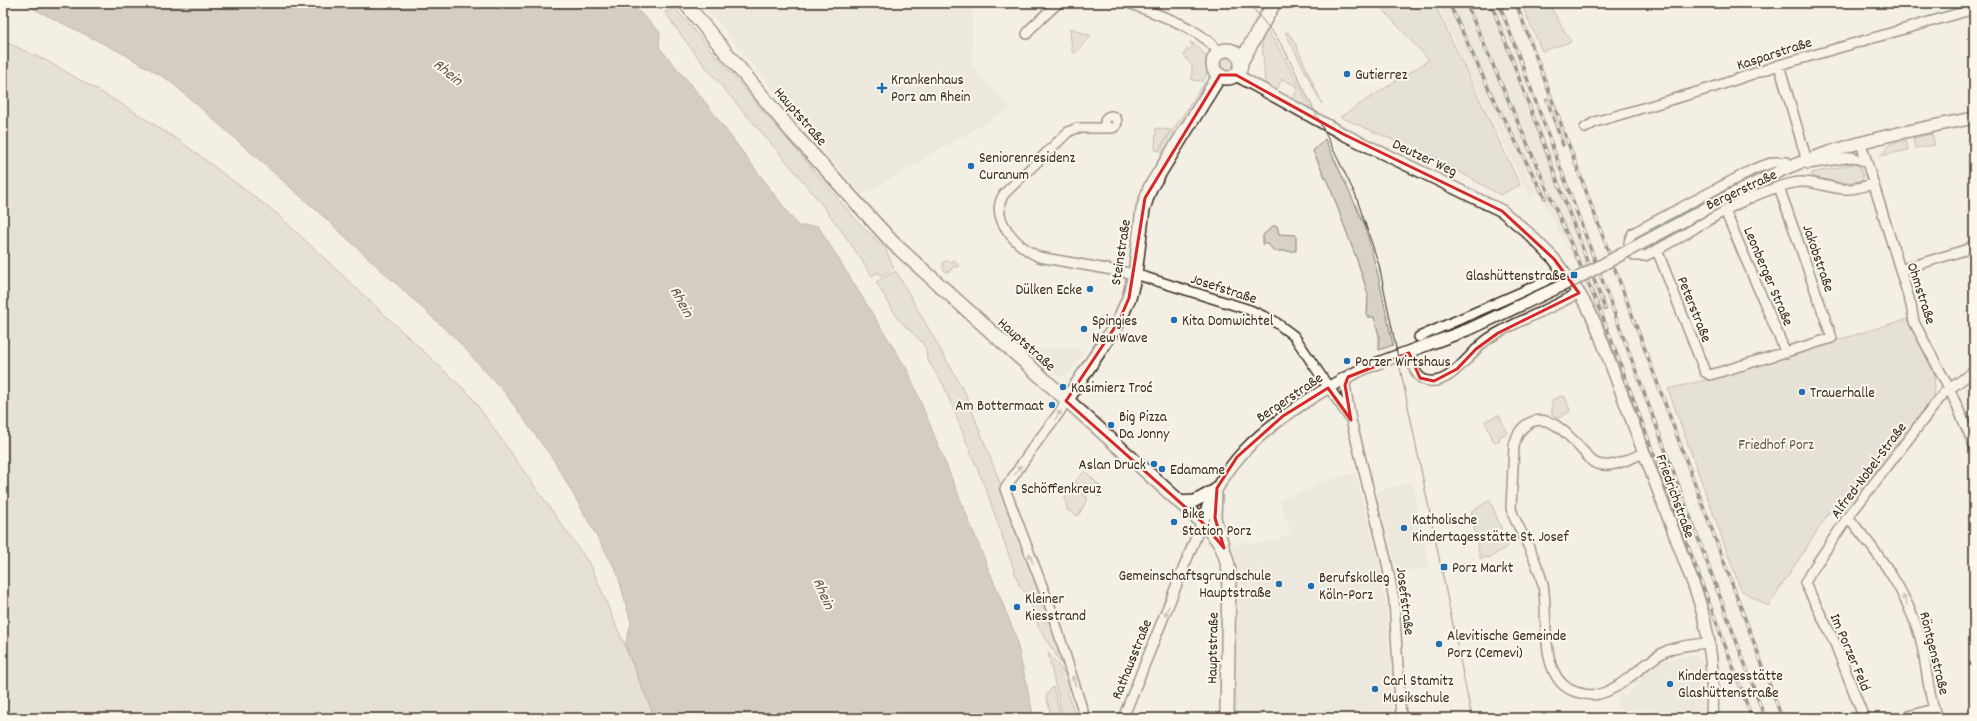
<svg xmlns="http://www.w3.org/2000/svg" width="1977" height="721" font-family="Dekko,sans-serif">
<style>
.built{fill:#e5dfd4}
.green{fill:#d8d1c6;stroke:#8a7e72}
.water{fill:#afa69a;stroke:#817468}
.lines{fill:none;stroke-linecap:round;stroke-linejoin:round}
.minor-casing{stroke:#3b2a1e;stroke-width:12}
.tertiary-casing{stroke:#3b2a1e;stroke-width:14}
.secondary-casing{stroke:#3b2a1e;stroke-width:16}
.minor{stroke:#fbf7ec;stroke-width:9}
.tertiary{stroke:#fbf7ec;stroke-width:11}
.secondary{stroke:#fbf7ec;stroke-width:13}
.tram{stroke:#3b2a1e;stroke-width:1}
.rail-casing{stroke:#3b2a1e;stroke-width:3.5}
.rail{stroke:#fbf7ec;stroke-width:2;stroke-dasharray:6;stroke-linecap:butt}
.tertiary-bridge-casing{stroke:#3b2a1e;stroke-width:14;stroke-linecap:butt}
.tertiary-bridge{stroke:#fbf7ec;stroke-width:11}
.oneway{fill:#9b9085}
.marked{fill:none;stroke:#d62828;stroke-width:3;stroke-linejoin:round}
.poi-dot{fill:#1f6fb2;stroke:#fbf7ec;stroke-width:1.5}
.labels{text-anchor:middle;stroke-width:4;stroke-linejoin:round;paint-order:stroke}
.street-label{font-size:15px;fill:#3b2a1e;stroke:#fbf7ec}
.poi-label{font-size:15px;fill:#3b2a1e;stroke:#fbf7ec;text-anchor:start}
.park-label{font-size:15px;fill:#625448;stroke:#fbf7ec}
.water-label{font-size:16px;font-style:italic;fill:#645549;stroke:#fbf7ec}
</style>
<rect width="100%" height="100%" fill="#f3efe4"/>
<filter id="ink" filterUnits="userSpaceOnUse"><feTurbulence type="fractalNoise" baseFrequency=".025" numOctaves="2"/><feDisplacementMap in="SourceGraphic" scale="8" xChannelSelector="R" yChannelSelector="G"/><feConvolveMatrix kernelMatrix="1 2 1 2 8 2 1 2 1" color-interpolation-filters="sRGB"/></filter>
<g filter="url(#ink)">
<!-- built -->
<path class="built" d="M702 3H972V67L1011 108 861 195Z
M1437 3H1495L1609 310 1598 313 1572 255 1513 146 1536 193 1531 199 1466 66Z
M1047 348H1070L1083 352 1067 375 1060 377 1034 355 1040 349Z
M1355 473 1379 562 1386 603 1393 718H1235L1238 570 1232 544 1266 543 1292 533 1280 501 1317 486V483Z
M1412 482 1429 567 1398 572 1377 491Z
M1690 656H1697L1701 660 1703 665 1704 712 1618 709 1619 693 1620 692 1625 697 1637 686 1633 681 1651 667 1664 660Z"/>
<!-- green -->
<path class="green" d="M1377 3H1434L1520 185 1500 195 1439 160 1340 117 1429 60Z
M1524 3H1548L1571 42 1542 51 1524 10Z
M675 8 857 221 885 248 894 268 881 276 878 272 872 276C848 238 821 202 792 168 749 116 702 68 665 12Z
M1070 28 1091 36 1075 53 1072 51Z
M1266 28 1282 53 1313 112 1292 101 1298 87 1282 79 1276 91 1267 85 1265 81 1262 41Z
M1285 32 1286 33 1288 32 1296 45 1322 104Z
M3 41 47 61 130 109 181 142 276 213 470 395 591 566 655 718H3Z
M1190 42C1207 51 1213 64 1203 81L1192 80V66L1184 55 1187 49 1189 50 1193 46Z
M1220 64a7 7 0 1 1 14 0a7 7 0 1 1-14 0Z
M1205 82 1208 84 1163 154 1159 151Z
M1156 128 1171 130 1158 150H1155Z
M1932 134 1935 145 1915 148 1913 138Z
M1325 139 1365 226 1378 275 1393 345 1379 350V335L1374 317H1367L1368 294 1358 263 1331 190 1313 151Z
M1906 140 1908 150 1880 156 1890 144Z
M1854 164 1860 167 1863 177 1862 181 1839 183 1812 176V173Z
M1273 226H1277L1279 234 1296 235V251H1274L1268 244H1263V235Z
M954 260 959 266 953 267 950 271 946 272 943 269V262L947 261 952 262Z
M896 271 965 393 1028 555 1065 661 1064 668 1039 628 1028 595 1020 587 987 492 943 384 927 359 926 349 922 342 899 320 876 282Z
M1907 319 1935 375 1933 398 1846 512 1838 499 1768 606 1741 590 1668 389 1710 379Z
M1562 396 1565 397 1570 411 1559 418 1552 415V400Z
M1499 415 1507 433 1499 437 1500 440 1494 442 1485 421Z
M1085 471 1104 490 1099 497 1075 482Z
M1069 485 1088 498 1078 516 1067 510 1065 497Z
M1490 500 1508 546 1491 557 1480 558 1471 512Z
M1048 653 1071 681 1073 688 1067 690 1076 718H1063Z
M1053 687 1060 714 1061 718H1052L1046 696Z"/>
<!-- water -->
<path class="water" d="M22 3H630L660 32 659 47 702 98 798 226H818L908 371 1015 634 1034 718H655L625 645 631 623 617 572 555 462 505 393 458 341 324 217 170 81 122 53Z"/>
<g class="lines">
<defs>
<path id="minor" d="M1129 3C1159 16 1200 26 1219 53
M1027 34 1030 29 1058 3
M1779 65 1807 161
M1105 122a6 6 0 1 1 12 0a6 6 0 1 1-12 0Z
M1108 128H1077L1068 132 1004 194C988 219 1018 247 1039 257L1135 274 1250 310 1274 321 1294 336 1351 420
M1585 128 1595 122 1711 88 1779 65 1974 9
M1861 143 1911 305 1914 322 1949 388 1974 445
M1808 164 1852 157 1867 162
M1795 166 1789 167 1787 162H1774L1754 169 1633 233C1627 242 1628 248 1635 256H1645C1694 232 1739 195 1793 183 1811 179 1826 188 1844 189 1854 190 1864 186 1873 184
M1725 211 1786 353
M1657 250 1705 372 1710 375 1832 338 1779 187
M1900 270 1965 250 1974 245
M1419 337 1565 273
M1410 353C1412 363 1415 380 1429 381 1451 384 1469 354 1484 342 1495 333 1509 327 1521 321 1541 312 1560 303 1579 293
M1348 377 1345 385 1351 420 1386 559 1394 600 1401 718
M1066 401 1059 413 1031 450 1005 489 1051 609 1085 718
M1644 453C1628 459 1609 471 1593 462 1577 446 1554 410 1529 423 1520 428 1516 436 1514 446L1511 508 1513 515C1524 538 1537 560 1543 585 1549 615 1537 680 1576 692 1583 694 1592 696 1599 694 1624 688 1644 661 1668 650 1680 645 1697 645 1710 642
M1848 517C1880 556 1905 588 1920 637 1927 664 1927 692 1937 718
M1123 718 1202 522
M1864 718 1834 641 1805 583 1811 572 1848 517 1944 393 1974 371
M1902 718 1934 709"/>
<path id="tertiary" d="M1236 75 1343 134 1502 211 1527 232 1554 259 1579 293 1589 310 1596 325 1697 594C1711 637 1714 673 1712 718
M1729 196C1749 187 1769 176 1789 167 1848 142 1911 130 1974 118
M1216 493 1215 518 1223 545
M1178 502 1195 501 1215 490
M1202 522C1222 463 1260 431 1311 398 1331 386 1351 373 1373 365 1406 352 1439 341 1472 328"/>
<path id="secondary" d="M685 3 792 132 893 243 1202 522C1218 539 1225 547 1229 571L1227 718
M1213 64a14 14 0 1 1 28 0a14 14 0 1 1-28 0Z
M1241 62 1274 3
M1066 401 1119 321 1129 298 1135 274 1143 209 1150 188 1220 75"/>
</defs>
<!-- minor casing -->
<use href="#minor" class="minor-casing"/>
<!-- tertiary casing -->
<use href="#tertiary" class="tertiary-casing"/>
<!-- secondary casing -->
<use href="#secondary" class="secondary-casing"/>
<!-- minor -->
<use href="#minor" class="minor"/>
<!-- tertiary -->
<use href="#tertiary" class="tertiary"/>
<!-- secondary -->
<use href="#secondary" class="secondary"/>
<!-- tram -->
<path class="tram" d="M1249 3 1277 38 1286 53 1356 196 1379 265 1472 718"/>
<defs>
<path id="rail" d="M1449 3 1492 96 1545 198
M1466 3 1602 315 1752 718
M1491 3 1605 309
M1499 3 1765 718
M1516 3 1782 718
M1547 100 1563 145"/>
</defs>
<!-- rail casing -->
<use href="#rail" class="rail-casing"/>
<!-- rail -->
<use href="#rail" class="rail"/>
<defs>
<path id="tertiary-bridge" d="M1472 328 1576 279 1729 196"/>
</defs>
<!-- tertiary-bridge casing -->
<use href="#tertiary-bridge" class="tertiary-bridge-casing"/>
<!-- tertiary-bridge -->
<use href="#tertiary-bridge" class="tertiary-bridge"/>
</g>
<!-- one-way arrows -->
<defs><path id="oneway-solid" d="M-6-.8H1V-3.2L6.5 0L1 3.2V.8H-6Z"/></defs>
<g class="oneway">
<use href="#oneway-solid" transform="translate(1058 415) rotate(-55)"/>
<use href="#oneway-solid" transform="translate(1018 470) rotate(-56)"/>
<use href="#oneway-solid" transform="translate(1031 558) rotate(-111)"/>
<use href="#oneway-solid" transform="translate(1905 600) rotate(-116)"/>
<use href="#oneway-solid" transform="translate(1167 611) rotate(112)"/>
<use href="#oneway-solid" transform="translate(1074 681) rotate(-107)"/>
</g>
</g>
<!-- marked area -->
<path d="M0 0H1977V721H0ZM1220 75H1236L1343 134 1502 211 1554 259 1579 293 1498 333 1476 349 1457 369 1434 381 1420 378 1409 353 1348 377 1345 385 1351 420 1328 388 1283 416 1237 457 1217 488 1215 518 1224 548 1202 522 1066 401 1119 321 1129 298 1145 198Z" fill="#f3efe4" fill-opacity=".55" fill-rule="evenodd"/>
<path class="marked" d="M1220 75H1236L1343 134 1502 211 1554 259 1579 293 1498 333 1476 349 1457 369 1434 381 1420 378 1409 353 1348 377 1345 385 1351 420 1328 388 1283 416 1237 457 1217 488 1215 518 1224 548 1202 522 1066 401 1119 321 1129 298 1145 198Z"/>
<!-- markers -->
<g class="poi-dot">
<circle cx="1347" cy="74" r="4"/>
<path d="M880 82h4v4h4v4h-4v4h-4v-4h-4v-4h4z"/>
<circle cx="971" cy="166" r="4"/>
<rect x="1570" y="271" width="8" height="8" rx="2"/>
<circle cx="1090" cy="289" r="4"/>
<circle cx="1174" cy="320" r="4"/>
<circle cx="1084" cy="329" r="4"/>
<circle cx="1347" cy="361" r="4"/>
<circle cx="1063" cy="387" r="4"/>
<circle cx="1802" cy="392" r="4"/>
<circle cx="1052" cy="405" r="4"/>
<circle cx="1111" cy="425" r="4"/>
<circle cx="1154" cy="464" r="4"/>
<circle cx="1162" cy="469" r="4"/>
<circle cx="1013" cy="488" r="4"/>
<circle cx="1174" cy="522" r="4"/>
<circle cx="1404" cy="528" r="4"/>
<rect x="1440" y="563" width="8" height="8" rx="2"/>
<circle cx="1279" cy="584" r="4"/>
<circle cx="1311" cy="586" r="4"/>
<circle cx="1017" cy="607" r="4"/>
<circle cx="1439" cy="644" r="4"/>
<circle cx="1670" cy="684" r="4"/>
<circle cx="1375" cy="689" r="4"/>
</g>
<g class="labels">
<!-- street labels -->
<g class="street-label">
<text transform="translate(1774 53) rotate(-18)" y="5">Kasparstraße</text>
<text transform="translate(801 116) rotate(49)" y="5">Hauptstraße</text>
<text transform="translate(1425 157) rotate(25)" y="5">Deutzer Weg</text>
<text transform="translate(1741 189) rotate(-25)" y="5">Bergerstraße</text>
<text transform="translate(1120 252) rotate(-81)" y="5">Steinstraße</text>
<text transform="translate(1819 258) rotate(71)" y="5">Jakobstraße</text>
<text transform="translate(1769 276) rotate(67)" y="5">Leonberger Straße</text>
<text transform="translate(1224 288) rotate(18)" y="5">Josefstraße</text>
<text transform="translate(1922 293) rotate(72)" y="5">Ohmstraße</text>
<text transform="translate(1695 309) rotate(68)" y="5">Peterstraße</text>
<text transform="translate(1027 344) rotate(42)" y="5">Hauptstraße</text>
<text transform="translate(1289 397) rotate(-34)" y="5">Bergerstraße</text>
<text transform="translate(1868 470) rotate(-53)" y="5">Alfred-Nobel-Straße</text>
<text transform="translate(1676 496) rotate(70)" y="5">Friedrichstraße</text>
<text transform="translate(1406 601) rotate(83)" y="5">Josefstraße</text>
<text transform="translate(1212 648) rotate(-89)" y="5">Hauptstraße</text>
<text transform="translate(1851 652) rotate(67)" y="5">Im Porzer Feld</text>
<text transform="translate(1935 653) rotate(76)" y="5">Röntgenstraße</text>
<text transform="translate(1131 659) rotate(-68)" y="5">Rathausstraße</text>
</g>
<!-- poi labels -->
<g class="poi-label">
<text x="1355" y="79">Gutierrez</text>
<text x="891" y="84">Krankenhaus<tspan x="891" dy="17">Porz am Rhein</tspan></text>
<text x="979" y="162">Seniorenresidenz<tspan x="979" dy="17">Curanum</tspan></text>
<text x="1566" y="280" text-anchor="end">Glashüttenstraße</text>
<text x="1082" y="294" text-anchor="end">Dülken Ecke</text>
<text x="1092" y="325">Spingies<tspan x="1092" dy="17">New Wave</tspan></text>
<text x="1182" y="325">Kita Domwichtel</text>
<text x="1355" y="366">Porzer Wirtshaus</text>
<text x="1071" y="392">Kasimierz Troć</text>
<text x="1810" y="397">Trauerhalle</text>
<text x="1044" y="410" text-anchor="end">Am Bottermaat</text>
<text x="1119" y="421">Big Pizza<tspan x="1119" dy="17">Da Jonny</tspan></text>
<text x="1146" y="469" text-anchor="end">Aslan Druck</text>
<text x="1170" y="474">Edamame</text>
<text x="1021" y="493">Schöffenkreuz</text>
<text x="1182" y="518">Bike<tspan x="1182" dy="17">Station Porz</tspan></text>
<text x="1412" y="524">Katholische<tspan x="1412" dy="17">Kindertagesstätte St. Josef</tspan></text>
<text x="1452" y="572">Porz Markt</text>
<text x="1271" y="580" text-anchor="end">Gemeinschaftsgrundschule<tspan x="1271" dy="17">Hauptstraße</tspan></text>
<text x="1319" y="582">Berufskolleg<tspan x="1319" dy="17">Köln-Porz</tspan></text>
<text x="1025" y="603">Kleiner<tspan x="1025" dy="17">Kiesstrand</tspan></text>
<text x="1447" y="640">Alevitische Gemeinde<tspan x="1447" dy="17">Porz (Cemevi)</tspan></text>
<text x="1678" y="680">Kindertagesstätte<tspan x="1678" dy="17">Glashüttenstraße</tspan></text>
<text x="1383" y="685">Carl Stamitz<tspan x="1383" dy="17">Musikschule</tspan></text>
</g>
<!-- park labels -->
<g class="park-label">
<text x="1776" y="449">Friedhof Porz</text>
</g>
<!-- water labels -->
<g class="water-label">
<text transform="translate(449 71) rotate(39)" y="6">Rhein</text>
<text transform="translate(683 301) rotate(61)" y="6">Rhein</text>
<text transform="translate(825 593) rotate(66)" y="6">Rhein</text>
</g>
</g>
<!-- margin -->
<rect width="1977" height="721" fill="none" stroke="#fbf7ec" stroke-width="16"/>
<rect x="8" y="8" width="1961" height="705" fill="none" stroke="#3b2a1e" stroke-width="1.5" filter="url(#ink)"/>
</svg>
